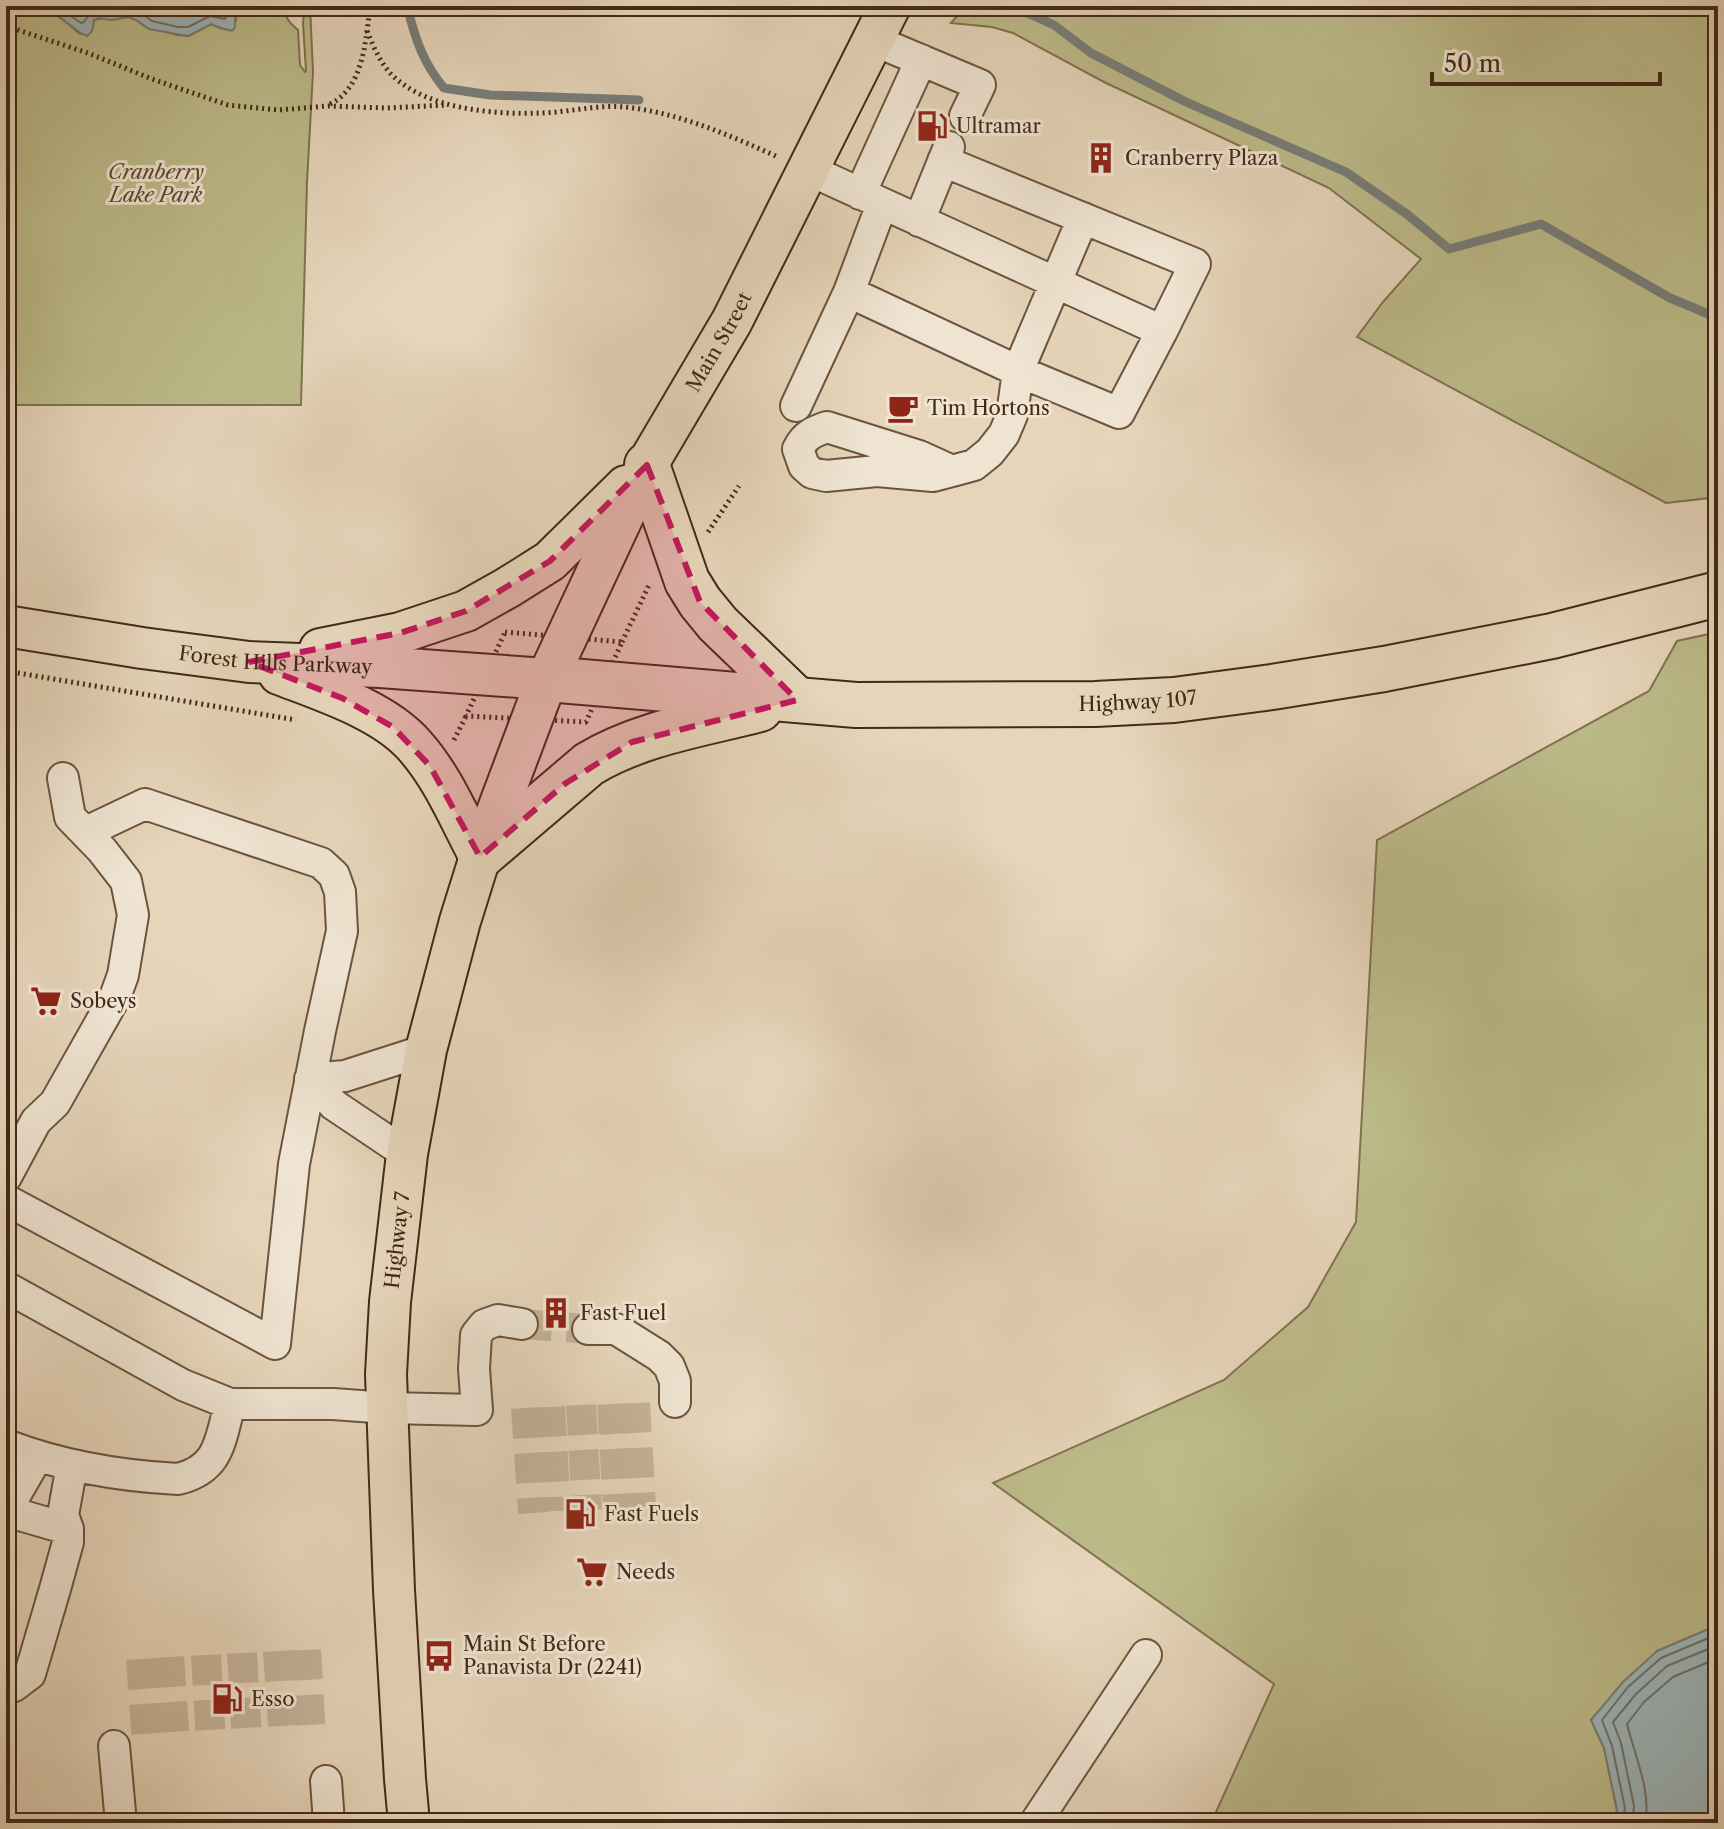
<svg xmlns="http://www.w3.org/2000/svg" width="1724" height="1829" font-family="'Libre Caslon Text',serif">
<style>
.green{fill:#bdbb8a;stroke:#807250;stroke-width:2}
.water{fill:#9cb6bb;stroke:#787e79;stroke-width:2}
.lines{fill:none;stroke-linecap:round;stroke-linejoin:round}
.shore{stroke:#6f7068;stroke-width:2}
.stream{stroke:#787e79;stroke-width:9}
.minor-tunnel{stroke:#c5b399;stroke-width:30;stroke-dasharray:30 15;stroke-linecap:butt}
.minor-casing{stroke:#6b543f;stroke-width:34}
.major-casing{stroke:#422916;stroke-width:44}
.highway-casing{stroke:#422916;stroke-width:48}
.path{stroke:#422916;stroke-width:5;stroke-dasharray:2 4;stroke-linecap:butt}
.minor{stroke:#efe4d2;stroke-width:30}
.major{stroke:#e6d5ba;stroke-width:40}
.highway{stroke:#e6d5ba;stroke-width:44}
.marked{fill:#c2185b;fill-opacity:0.2;stroke:#c2185b;stroke-width:6;stroke-dasharray:16 10;stroke-linejoin:round}
.labels{text-anchor:middle;stroke-width:6;stroke-linejoin:round;paint-order:stroke}
.poi-label{font-size:20px;fill:#422916;stroke:#efe4d2;text-anchor:start}
.park-label{font-size:20px;font-style:italic;fill:#5b462d;stroke:#efe4d2}
.street-label{font-size:20px;fill:#422916;stroke:#efe4d2}
</style>
<rect width="100%" height="100%" fill="#e6d5ba"/>
<filter id="stains"><feTurbulence type="fractalNoise" baseFrequency=".0025" numOctaves="4"/><feColorMatrix values="0 0 0 0 .2 0 0 0 0 .09 0 0 0 0 .02 0 0 0 .5 -.17"/></filter>
<radialGradient id="worn" r=".72"><stop offset=".6" stop-color="#630" stop-opacity="0"/><stop offset="1" stop-color="#630" stop-opacity=".3"/></radialGradient>
<!-- green -->
<path class="green" d="M6 6C17 6 30 4 40 7 54 11 69 24 80 34L93 28 94 20 105 18 111 20 129 17 138 21 144 26 177 35 189 36 211 24 222 29 236 21 235 6H287C284 19 289 22 298 30L300 65 305 72 306 71 303 23 304 14 303 6H310L313 72 307 182 301 405H6Z
M966 6H1718V497L1666 503 1357 337 1383 302 1421 259 1329 188 1104 82 1013 33 992 27 951 23Z
M1718 632V1625L1657 1651 1591 1720 1604 1748 1617 1810 1614 1823H1211L1274 1684 993 1483 1224 1380 1308 1307 1356 1222 1377 840 1649 691 1677 641Z"/>
<!-- water -->
<path class="water" d="M37 6H235C235 34 239 35 211 24L188 36 149 29 138 21 129 17 111 20 99 18 94 20 92 31 87 36C78 33 76 29 69 24 60 17 48 9 37 6Z
M1718 1625V1823H1614L1617 1810 1604 1748 1591 1720 1623 1682 1657 1651Z"/>
<g class="lines">
<!-- shore -->
<path class="shore" d="M56 6 81 23 84 22 90 13 99 10 112 12 131 9 142 14 152 21 178 27H188L210 16 225 19 227 16V6
M1622 1823 1625 1808 1612 1746 1602 1720 1628 1687 1661 1658 1718 1634
M1632 1823 1634 1806 1621 1743 1613 1722 1636 1694 1667 1666 1718 1645
M1645 1823C1652 1793 1634 1753 1627 1724L1644 1702 1673 1677 1718 1658"/>
<!-- stream -->
<path class="stream" d="M407 6C415 38 423 63 444 88L490 95 639 100
M1012 6 1054 25 1091 53 1186 102 1346 172 1408 215 1449 249 1541 224 1670 298 1718 318"/>
<!-- minor-tunnel -->
<path class="minor-tunnel" d="M522 1324 588 1329
M635 1403 641 1507
M612 1404 618 1508
M581 1405 587 1510
M550 1407 556 1511
M526 1408 533 1513
M306 1650 311 1737
M278 1651 284 1738
M242 1653 247 1740
M206 1655 211 1741
M169 1657 175 1743
M141 1659 147 1744"/>
<defs>
<path id="minor" d="M873 40 980 85 965 116
M943 161 1195 264 1162 331
M860 194 921 60
M919 221 949 147
M849 292 882 204
M796 406 849 292 1018 371 1119 413 1162 331 809 170
M827 427 919 456 952 471 933 476 877 471 826 476 812 473 804 466 798 449C805 435 813 432 827 427Z
M952 471 974 465 990 452 1004 434 1012 415 1018 371 1083 218
M310 1079 334 1105 407 1154
M310 1079 345 1076 426 1050
M6 1177 36 1121 55 1103 115 997 123 975 133 915 126 881 102 850 70 817 63 778
M6 1200 275 1344 294 1164 320 1031 342 931 340 892 334 875 321 863 145 804 86 832
M6 1287 183 1385 230 1404
M588 1329H616L659 1356 669 1366 675 1381V1402
M6 1445C61 1466 120 1476 178 1479 220 1469 220 1440 230 1404H333L388 1408 477 1410 474 1369 476 1335 484 1325 498 1320 522 1324
M6 1511 68 1529
M6 1511 37 1457
M6 1689 14 1686 30 1674 55 1589 68 1542V1529L63 1515 72 1465
M114 1746 121 1823
M326 1781 329 1823
M1035 1823 1146 1655"/>
<g id="major">
<path id="s1" d="M6 626 142 648 249 662 380 667 547 679"/>
<path d="M320 649 400 633 466 611 507 588 550 561 626 486"/>
<path d="M279 674C323 691 383 710 414 745 443 777 460 820 480 857"/>
<path id="s2" d="M409 1823 405 1779 394 1590 386 1374 390 1302 407 1154 426 1050 460 921 480 857 547 679 647 465 732 321 890 6"/>
</g>
<g id="highway">
<path d="M647 465 687 581 700 602 718 624 797 700"/>
<path id="s3" d="M547 679 856 705 1095 704 1174 700 1272 687 1384 669 1552 636 1718 594"/>
<path d="M480 857 589 764C640 733 703 724 760 709"/>
</g>
</defs>
<!-- minor casing -->
<use href="#minor" class="minor-casing"/>
<!-- major casing -->
<use href="#major" class="major-casing"/>
<!-- highway casing -->
<use href="#highway" class="highway-casing"/>
<!-- path -->
<path class="path" d="M6 26 88 53 152 79 228 105 278 110 328 106 387 108 447 105
M367 31C373 46 380 62 391 74 425 109 494 115 541 113 573 112 602 103 633 108 684 115 731 136 778 157
M330 104C364 88 366 38 370 6
M708 532 739 486
M505 632 622 642 586 722 466 716Z
M622 642 649 585
M6 671 296 720
M454 740 466 716"/>
<!-- minor -->
<use href="#minor" class="minor"/>
<!-- major -->
<use href="#major" class="major"/>
<!-- highway -->
<use href="#highway" class="highway"/>
</g>
<!-- marked area -->
<path class="marked" d="M647 465 700 602 797 700 632 742 566 783 480 857 430 766 393 727 342 698 249 662 400 633 466 611 550 561Z"/>
<!-- icons -->
<defs>
<symbol id="fuel-bare" viewBox="-9 -9 18 18"><path d="M-5.5-6h7V0h2V4h1.3V-2.5L3-4.5l.8-.8L6-3V5H2.5V1h-1V6h-7ZM-4.2-4.7v3.2H.2V-4.7Z" fill="#8f2418" stroke="#efe4d2" stroke-width="2.5" paint-order="stroke"/></symbol>
<symbol id="building-bare" viewBox="-9 -9 18 18"><path d="M-4-6H4V6H1V3H-1V6H-4ZM-2.5-4.3h1.7v1.8h-1.7ZM.8-4.3h1.7v1.8H.8ZM-2.5-1h1.7V.8h-1.7ZM.8-1h1.7V.8H.8Z" fill="#8f2418" stroke="#efe4d2" stroke-width="2.5" paint-order="stroke"/></symbol>
<symbol id="cafe-bare" viewBox="-9 -9 18 18"><path d="M-5.5-4.5H6V0H3Q3 3.5 0 3.5H-2.5Q-5.5 3.5-5.5 0ZM3-3.2v2h1.7v-2ZM-6 4.5H4V6H-6Z" fill="#8f2418" stroke="#efe4d2" stroke-width="2.5" paint-order="stroke"/></symbol>
<symbol id="supermarket-bare" viewBox="-9 -9 18 18"><path d="M-6-5.5h2.5l.6 2H6L4.5 2H-2.5L-4.4-4H-6ZM-1.5 3.2a1.3 1.3 0 1 0 .1 0ZM3 3.2a1.3 1.3 0 1 0 .1 0Z" fill="#8f2418" stroke="#efe4d2" stroke-width="2.5" paint-order="stroke"/></symbol>
<symbol id="bus-bare" viewBox="-9 -9 18 18"><path d="M-5-6H5V4H4V6H2V4H-2V6H-4V4H-5ZM-3.5-4V0h7V-4ZM-3.5 1.2v1.5H-2V1.2ZM2 1.2v1.5H3.5V1.2Z" fill="#8f2418" stroke="#efe4d2" stroke-width="2.5" paint-order="stroke"/></symbol>
</defs>
<g fill-rule="evenodd">
<use href="#fuel-bare" x="910" y="104" width="44" height="44"/>
<use href="#building-bare" x="1079" y="136" width="44" height="44"/>
<use href="#cafe-bare" x="881" y="386" width="44" height="44"/>
<use href="#supermarket-bare" x="24" y="979" width="44" height="44"/>
<use href="#building-bare" x="534" y="1291" width="44" height="44"/>
<use href="#fuel-bare" x="558" y="1492" width="44" height="44"/>
<use href="#supermarket-bare" x="570" y="1550" width="44" height="44"/>
<use href="#bus-bare" x="417" y="1634" width="44" height="44"/>
<use href="#fuel-bare" x="205" y="1677" width="44" height="44"/>
</g>
<g class="labels">
<!-- poi labels -->
<g class="poi-label">
<text x="956" y="133">Ultramar</text>
<text x="1125" y="165">Cranberry Plaza</text>
<text x="927" y="415">Tim Hortons</text>
<text x="70" y="1008">Sobeys</text>
<text x="580" y="1320">Fast Fuel</text>
<text x="604" y="1521">Fast Fuels</text>
<text x="616" y="1579">Needs</text>
<text x="463" y="1651">Main St Before<tspan x="463" dy="23">Panavista Dr (2241)</tspan></text>
<text x="251" y="1706">Esso</text>
</g>
<!-- park labels -->
<g class="park-label">
<text x="156" y="179">Cranberry<tspan x="156" dy="23">Lake Park</tspan></text>
</g>
<!-- street labels -->
<g class="street-label">
<text dy="7" stroke="none"><textPath href="#s2" startOffset="1546">Main Street</textPath></text>
<text dy="7" stroke="none"><textPath href="#s1" startOffset="272">Forest Hills Parkway</textPath></text>
<text dy="7" stroke="none"><textPath href="#s3" startOffset="592">Highway 107</textPath></text>
<text dy="7" stroke="none"><textPath href="#s2" startOffset="584">Highway 7</textPath></text>
</g>
</g>
<!-- margin -->
<rect width="1724" height="1829" fill="none" stroke="#e6d5ba" stroke-width="32"/>
<rect x="8" y="8" width="1708" height="1813" fill="none" stroke="#422916" stroke-width="4"/>
<rect x="16" y="16" width="1692" height="1797" fill="none" stroke="#422916" stroke-width="2"/>
<!-- scale -->
<path d="M1432 72v12h228v-12" fill="none" stroke="#422916" stroke-width="4"/>
<text x="1444" y="72" font-size="24" fill="#422916" stroke="#efe4d2" stroke-width="6" paint-order="stroke">50 m</text>
<rect width="100%" height="100%" filter="url(#stains)"/>
<rect width="100%" height="100%" fill="url(#worn)"/>
</svg>
